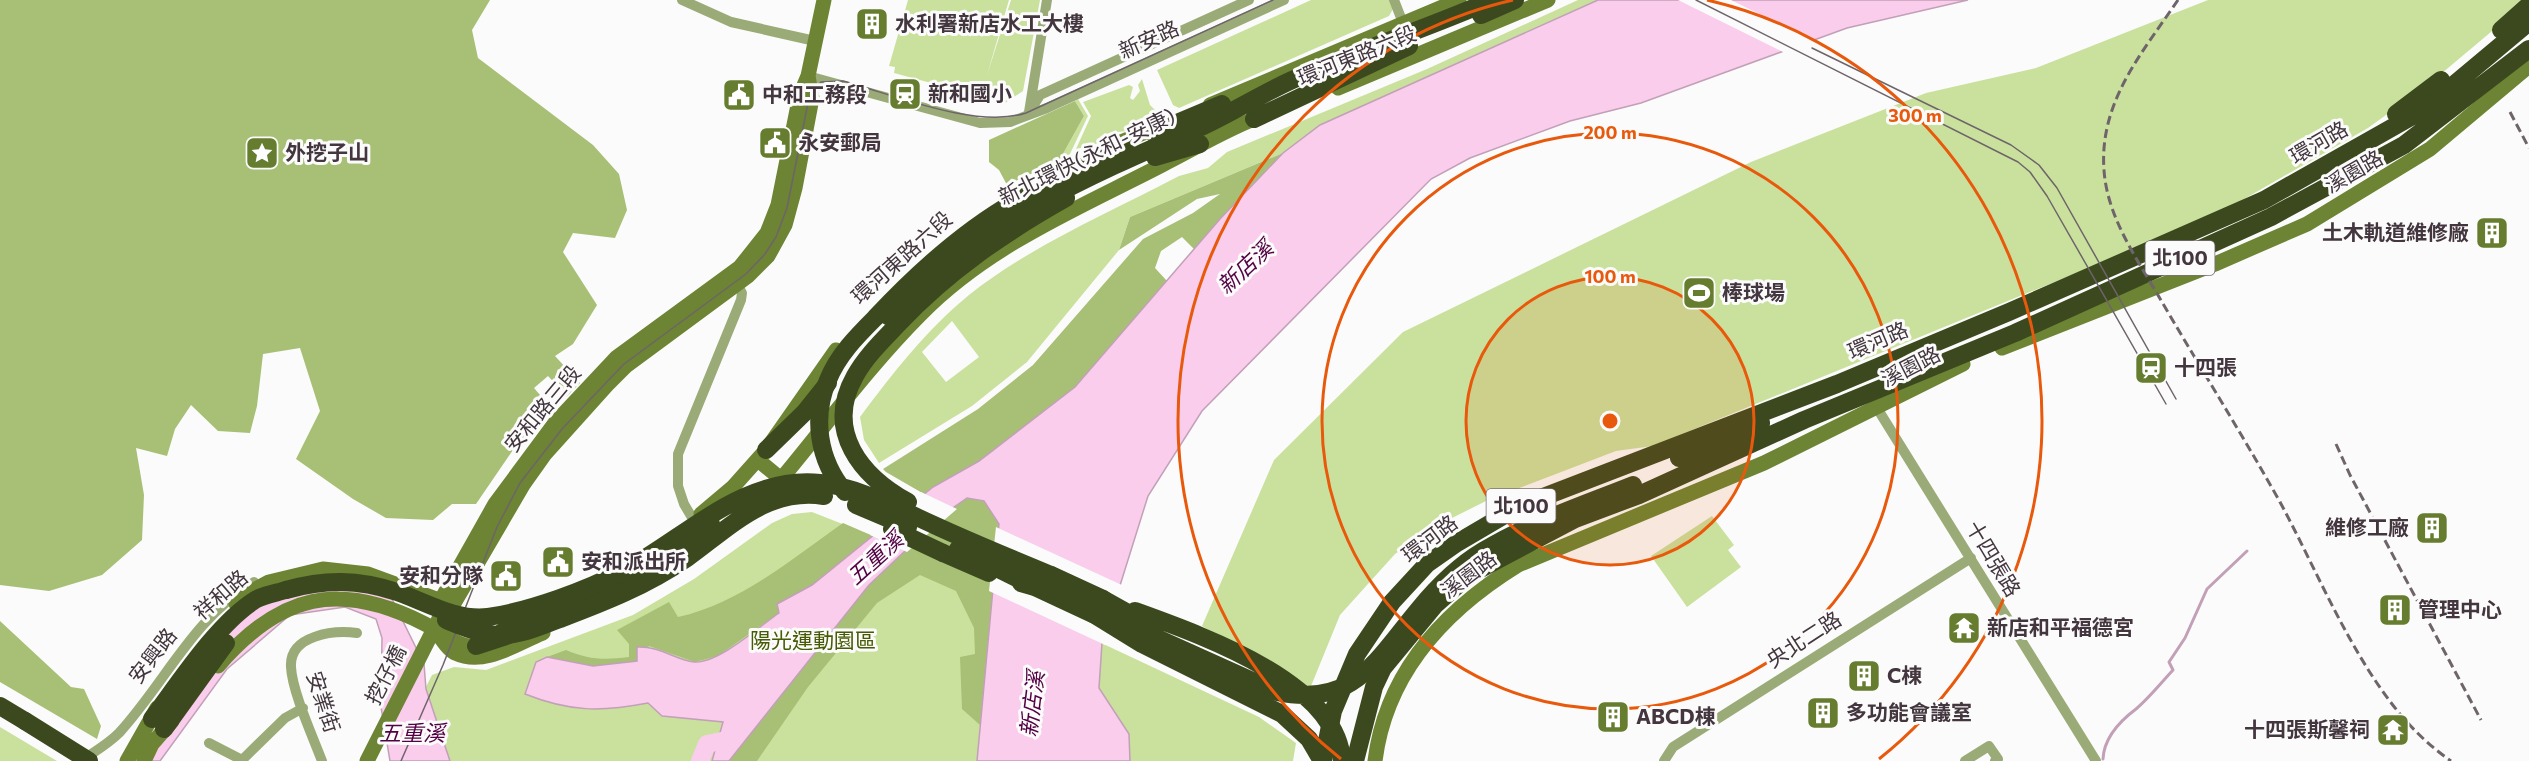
<svg xmlns="http://www.w3.org/2000/svg" width="2529" height="761" font-family="Commissioner,'Noto Sans TC',sans-serif">
<style>
.green{fill:#cae19e;fill-rule:evenodd}
.forest{fill:#a7c075}
.water{fill:#f9cdeb;stroke:#c2a0b7;stroke-width:1.5}
.pier{fill:#fbfbfb}
.lines{fill:none;stroke-linecap:round;stroke-linejoin:round}
.stream{stroke:#c2a0b7;stroke-width:3}
.river{stroke:#f9cdeb;stroke-width:18}
.street{stroke:#9aab78;stroke-width:10}
.secondary{stroke:#6c8433;stroke-width:15}
.highway{stroke:#3c491f;stroke-width:18}
.tram{stroke:#6e646a;stroke-width:1.5}
.rail{stroke:#6e646a;stroke-width:3;stroke-dasharray:9 4.5;stroke-linecap:butt}
.highway-bridge{stroke:#3c491f;stroke-width:18}
.ring{fill:none;stroke:#e8590c;stroke-width:3}
.labels{text-anchor:middle;stroke-width:6;stroke-linejoin:round;paint-order:stroke}
.shield{fill:#fbfbfb;stroke:#7a7177;stroke-width:1.5}
.shield-label{font-size:20px;font-weight:bold;fill:#43363e}
.poi-label{font-size:21px;font-weight:bold;fill:#43363e;stroke:#fbfbfb;text-anchor:start}
.street-label{font-size:21px;fill:#43363e;stroke:#fbfbfb}
.park-label{font-size:21px;fill:#475b04;stroke:#fbfbfb}
.water-label{font-size:22px;font-style:italic;fill:#530044;stroke:#fbfbfb}
.centre{fill:#e8590c;stroke:#fbfbfb;stroke-width:3}
.ring-label{font-size:18px;text-anchor:middle;font-weight:bold;fill:#e8590c;stroke:#fbfbfb;stroke-width:6;stroke-linejoin:round;paint-order:stroke}
</style>
<rect width="100%" height="100%" fill="#fbfbfb"/>
<!-- green -->
<path class="green" d="M908 0H1009L987 75 1011 0H1040L1023 91 1005 103 894 73 895 67 889 66Z
M1311 0H1389L1393 9 1389 16 1179 108 1173 105 1157 70Z
M1578 0H1598L1320 125 1283 153 1130 217 1119 250 1027 362 972 406 879 463 864 440 860 417C893 373 926 330 969 295 1032 245 1109 213 1179 176L1208 168 1227 152 1427 69ZM952 321 979 357 946 382 922 352Z
M2208 0H2529L2429 84 2368 128 2211 218 1653 446 1616 451 1488 500 1442 523 1395 554 1340 615 1309 691 1202 626 1274 460 1403 332 1751 162 1926 93 2036 68Z
M1142 79 1150 105 1158 113 1156 117 1142 120 1127 131 1109 133 1095 145 1076 149 1091 116 1083 102 1129 85 1133 87 1130 98 1133 100 1140 91 1138 85Z
M1078 99 1088 116 1069 156 1059 161 1084 116 1075 101Z
M812 512 873 536 1259 717 1296 743 1293 761H389L432 675 454 667 486 670 633 615 694 579 772 523 792 514Z
M1712 516 1734 545 1728 550 1741 567 1687 607 1651 556Z
M0 727 57 761H0Z"/>
<!-- forest -->
<path class="forest" d="M0 0H490L472 30 478 58 593 145 619 174 627 210 615 238 573 233 563 252 597 305 573 344 555 356 580 383 567 396 548 376 534 388 553 410 515 447 476 504H452L433 520 386 518 353 499 296 459 320 411 300 348 263 354 257 406 250 433 218 431 191 405 175 429 167 456 136 448 144 495 142 540 102 575 49 591 0 585Z
M1075 101 1084 116 1059 161 1007 185 999 170 989 162V140Z
M1283 153 1194 249 1182 237 1161 251 1155 268 1167 281 1075 387 979 461 924 494 886 472 883 469 978 409 1033 365 1143 239 1193 213 1220 194 1197 199 1119 250 1130 217Z
M967 498 984 501 999 524 980 725 962 709 960 657 975 654 974 628 956 591 920 575 877 603 808 687 757 761H729L869 585 944 514Z
M843 523 873 536 812 585 777 604 779 613 718 656 695 662 649 646 638 661 593 666 547 657 566 650C589 660 605 660 629 657V644L617 630 669 602 678 617C740 603 792 559 843 523Z
M0 621 71 687 84 689 101 726 97 739 0 682Z"/>
<!-- water -->
<path class="water" d="M1598 0H1968L1847 28 1641 103 1570 121 1470 158 1431 179 1202 411 1148 496 1102 643 1099 688 1129 734 1130 761H977L999 524 984 501 967 498 944 514 869 585 729 761H712L723 722 662 716 648 703C601 712 570 712 525 694L536 662 547 657 593 666 637 661V647C661 646 677 661 695 662 719 663 760 626 779 613L777 604 812 585 933 487 979 461 1075 387 1220 219 1283 153 1320 125Z
M281 579 389 593 424 664 426 689 450 761H390L381 707 382 638 376 619 345 607 290 615 227 669 160 761H134L228 621Z"/>
<!-- pier -->
<path class="pier" d="M1678 0H1731L1816 42 1785 53Z
M921 492 957 509 907 552 870 535Z
M996 527 1124 586 1105 645 989 591Z"/>
<g class="lines">
<!-- stream -->
<path class="stream" d="M2103 759C2104 737 2120 721 2136 709 2149 698 2161 683 2173 670L2169 662 2185 638 2207 589 2247 551"/>
<!-- river -->
<path class="river" d="M700 761 707 744 731 739 736 731"/>
<!-- street -->
<path class="street" d="M682 0 731 22 815 41
M1394 0 1403 23
M808 76 980 123 1010 122 1047 108 1284 0
M1029 112 1047 0
M1028 114 1040 95 1249 0
M1877 408 2096 761
M694 521 684 504 678 486V454L741 300 742 293 734 278
M209 743 242 760 285 718 303 708
M81 761C94 752 108 744 119 733 165 683 193 618 254 582
M322 761C313 737 292 691 291 667 289 635 334 630 357 633
M1664 761 1673 747 1971 558
M1965 761 1989 746 1998 759 1995 761"/>
<!-- secondary -->
<path class="secondary" d="M1338 88 1548 0
M1210 105 1459 0
M1116 144 1163 125
M2002 348 2215 264 2307 224 2430 149 2529 66
M758 460 781 479
M772 490C822 431 867 368 922 313 989 245 1079 208 1162 165 1196 148 1228 128 1264 115
M701 514 733 487 766 450 836 350
M236 604 252 591 269 582 323 569 368 574 450 604
M441 609V600L495 504 555 423 617 357 740 267 767 233 778 205 800 95 808 76 824 0
M434 628C440 636 447 649 455 653 485 667 517 643 543 633
M218 666C280 594 339 580 425 624 449 636 457 649 487 647
M127 761 157 708
M144 761 152 744 172 721
M367 761 441 615 453 605 523 485 545 454 607 385 626 366 748 276 768 256 785 225 795 188 812 98 808 76
M1375 761C1386 672 1445 610 1518 565L1764 463 1963 364"/>
<!-- highway -->
<path class="highway" d="M1481 15 1515 0
M2501 30 2529 5
M2396 114 2441 80
M1254 119 1409 46
M1153 133 1222 104
M1155 157 1200 144
M1016 201 1128 144
M888 316C980 223 1084 178 1201 127 1231 113 1260 95 1290 81 1356 51 1426 29 1492 0
M766 450 804 413 828 383
M1679 458 1734 437 1761 423
M943 553 989 573
M1051 575 1103 599
M1021 583 1035 587 1095 615 1142 644 1282 714 1309 739 1322 761
M502 632 617 586 711 524
M476 646 509 635
M0 706 25 721
M152 719C179 683 217 624 255 600 263 595 276 593 286 590
M164 729 226 643
M1323 761 1333 711 1357 654 1392 602 1427 564 1457 543 1520 506 1837 384 2009 312 2264 200 2425 109 2529 22
M1355 761 1374 687 1383 668 1435 605 1469 575 1575 519 1639 495 1804 420 2015 333 2271 217 2404 145 2529 49"/>
<!-- tram -->
<path class="tram" d="M1696 0 2018 162 2030 172 2047 196 2166 404
M1812 48 2011 145 2039 165 2057 188 2176 399
M401 761 443 665 497 527 520 483 562 429 624 364 746 274 765 254 776 237 787 208 809 98 821 82 843 81C895 95 975 129 1026 113L1273 0"/>
<!-- rail -->
<path class="rail" d="M2178 0C2142 53 2099 102 2104 170 2107 218 2139 262 2162 302 2201 369 2242 434 2280 502 2316 569 2346 644 2392 704 2409 726 2428 745 2451 761
M2510 112 2529 148
M2336 444 2350 475 2481 720"/>
<!-- highway-bridge -->
<path class="highway-bridge" d="M845 492C818 460 812 417 828 380 838 355 857 336 875 318 917 273 963 231 1016 201
M908 502C861 476 824 431 855 376 866 356 883 340 899 323 948 271 1004 233 1066 198
M856 505 908 527
M892 529 943 553
M958 549 1035 587
M286 590C325 579 358 579 397 592 426 602 456 621 488 617 530 611 587 590 625 570 686 537 745 475 820 483 859 487 898 509 934 525 973 543 1012 559 1051 575
M1103 599 1146 623
M1135 611C1198 634 1338 682 1342 761
M1095 615 1130 626 1277 692C1354 708 1376 660 1419 609 1437 587 1458 566 1483 551 1529 523 1583 505 1633 485
M446 620C463 627 479 634 498 635 520 636 540 626 560 619 605 602 646 586 687 558 729 528 767 487 824 496
M25 721 89 761"/>
</g>
<!-- distance rings -->
<circle cx="1610" cy="421" r="144" fill="#e8590c" fill-opacity=".12"/>
<g class="ring">
<circle cx="1610" cy="421" r="144"/>
<circle cx="1610" cy="421" r="288"/>
<path d="M1341 759A432 432 0 0 1 1513 0M1707 0A432 432 0 0 1 1879 759"/>
</g>
<!-- icons -->
<defs>
<symbol id="building-square" viewBox="-11 -11 22 22"><rect x="-9" y="-9" width="18" height="18" rx="4" fill="#667d2f" stroke="#fbfbfb"/><path d="M-4-6H4V6H1V3H-1V6H-4ZM-2.5-4.3h1.7v1.8h-1.7ZM.8-4.3h1.7v1.8H.8ZM-2.5-1h1.7V.8h-1.7ZM.8-1h1.7V.8H.8Z" fill="#fff"/></symbol>
<symbol id="station-square" viewBox="-11 -11 22 22"><rect x="-9" y="-9" width="18" height="18" rx="4" fill="#667d2f" stroke="#fbfbfb"/><path d="M-3-6H3Q5-6 5-4V2Q5 4 3 4L4.5 6H3L1.5 4h-3L-3 6H-4.5L-3 4Q-5 4-5 2V-4Q-5-6-3-6ZM-3.5-4v3h7v-3ZM-3.5 1v1.5H-2V1ZM2 1v1.5H3.5V1Z" fill="#fff"/></symbol>
<symbol id="civic-square" viewBox="-11 -11 22 22"><rect x="-9" y="-9" width="18" height="18" rx="4" fill="#667d2f" stroke="#fbfbfb"/><path d="M-.6-6.5H3V-4.5H.6V-3L4-1V1h2V6H-6V1h2V-1L-.6-3ZM-1.2 2.5V6h2.4V2.5Z" fill="#fff"/></symbol>
<symbol id="sight-square" viewBox="-11 -11 22 22"><rect x="-9" y="-9" width="18" height="18" rx="4" fill="#667d2f" stroke="#fbfbfb"/><path d="M0-6L1.8-2.2L6-1.7L2.9 1.2L3.7 5.4L0 3.3L-3.7 5.4L-2.9 1.2L-6-1.7L-1.8-2.2Z" fill="#fff"/></symbol>
<symbol id="stadium-square" viewBox="-11 -11 22 22"><rect x="-9" y="-9" width="18" height="18" rx="4" fill="#667d2f" stroke="#fbfbfb"/><path d="M0-5a6.5 5 0 1 0 0 10a6.5 5 0 1 0 0-10ZM-3.5-1.8h7v3.6h-7Z" fill="#fff"/></symbol>
<symbol id="temple-square" viewBox="-11 -11 22 22"><rect x="-9" y="-9" width="18" height="18" rx="4" fill="#667d2f" stroke="#fbfbfb"/><path d="M0-6L5-2H3V0L6.5 2.5H4V6H1.5V3h-3V6H-4V2.5H-6.5L-3 0V-2H-5Z" fill="#fff"/></symbol>
</defs>
<g fill-rule="evenodd">
<use href="#building-square" x="853" y="5" width="38" height="38"/>
<use href="#station-square" x="886" y="75" width="38" height="38"/>
<use href="#civic-square" x="720" y="76" width="38" height="38"/>
<use href="#civic-square" x="756" y="124" width="38" height="38"/>
<use href="#sight-square" x="243" y="134" width="38" height="38"/>
<use href="#building-square" x="2473" y="214" width="38" height="38"/>
<use href="#stadium-square" x="1680" y="274" width="38" height="38"/>
<use href="#station-square" x="2132" y="349" width="38" height="38"/>
<use href="#building-square" x="2413" y="509" width="38" height="38"/>
<use href="#civic-square" x="539" y="543" width="38" height="38"/>
<use href="#civic-square" x="487" y="557" width="38" height="38"/>
<use href="#building-square" x="2376" y="591" width="38" height="38"/>
<use href="#temple-square" x="1945" y="609" width="38" height="38"/>
<use href="#building-square" x="1845" y="657" width="38" height="38"/>
<use href="#building-square" x="1804" y="694" width="38" height="38"/>
<use href="#building-square" x="1594" y="698" width="38" height="38"/>
<use href="#temple-square" x="2374" y="711" width="38" height="38"/>
</g>
<g class="labels">
<!-- shield labels -->
<g class="shield">
<rect x="2145.5" y="241" width="69" height="34" rx="4.5"/>
<rect x="1486.5" y="489" width="69" height="34" rx="4.5"/>
</g>
<g class="shield-label">
<text x="2180" y="265">北100</text>
<text x="1521" y="513">北100</text>
</g>
<!-- poi labels -->
<g class="poi-label">
<text x="895" y="31">水利署新店水工大樓</text>
<text x="928" y="101">新和國小</text>
<text x="762" y="102">中和工務段</text>
<text x="798" y="150">永安郵局</text>
<text x="285" y="160">外挖子山</text>
<text x="2469" y="240" text-anchor="end">土木軌道維修廠</text>
<text x="1722" y="300">棒球場</text>
<text x="2174" y="375">十四張</text>
<text x="2409" y="535" text-anchor="end">維修工廠</text>
<text x="581" y="569">安和派出所</text>
<text x="483" y="583" text-anchor="end">安和分隊</text>
<text x="2418" y="617">管理中心</text>
<text x="1987" y="635">新店和平福德宮</text>
<text x="1887" y="683">C棟</text>
<text x="1846" y="720">多功能會議室</text>
<text x="1636" y="724">ABCD棟</text>
<text x="2370" y="737" text-anchor="end">十四張斯馨祠</text>
</g>
<!-- street labels -->
<g class="street-label">
<text transform="translate(1149 40) rotate(-24)" y="7">新安路</text>
<text transform="translate(1357 56) rotate(-22)" y="7">環河東路六段</text>
<text transform="translate(2319 143) rotate(-30)" y="7">環河路</text>
<text transform="translate(1087 157) rotate(-26)" y="7">新北環快(永和-安康)</text>
<text transform="translate(2354 172) rotate(-30)" y="7">溪園路</text>
<text transform="translate(902 258) rotate(-42)" y="7">環河東路六段</text>
<text transform="translate(1878 341) rotate(-23)" y="7">環河路</text>
<text transform="translate(1911 367) rotate(-27)" y="7">溪園路</text>
<text transform="translate(543 409) rotate(-50)" y="7">安和路三段</text>
<text transform="translate(1430 539) rotate(-37)" y="7">環河路</text>
<text transform="translate(1993 559) rotate(59)" y="7">十四張路</text>
<text transform="translate(1469 575) rotate(-37)" y="7">溪園路</text>
<text transform="translate(221 595) rotate(-41)" y="7">祥和路</text>
<text transform="translate(1804 640) rotate(-33)" y="7">央北二路</text>
<text transform="translate(153 656) rotate(-52)" y="7">安興路</text>
<text transform="translate(386 675) rotate(-63)" y="7">挖仔橋</text>
<text transform="translate(323 702) rotate(72)" y="7">安業街</text>
</g>
<!-- park labels -->
<g class="park-label">
<text x="813" y="648">陽光運動園區</text>
</g>
<!-- water labels -->
<g class="water-label">
<text transform="translate(1245 267) rotate(-43)" y="8">新店溪</text>
<text transform="translate(875 558) rotate(-42)" y="8">五重溪</text>
<text transform="translate(1032 704) rotate(-83)" y="8">新店溪</text>
<text x="412" y="741">五重溪</text>
</g>
</g>
<circle cx="1610" cy="421" r="9" class="centre"/>
<g class="ring-label">
<text x="1915" y="122">300 m</text>
<text x="1610" y="139">200 m</text>
<text x="1610" y="283">100 m</text>
</g>
</svg>
